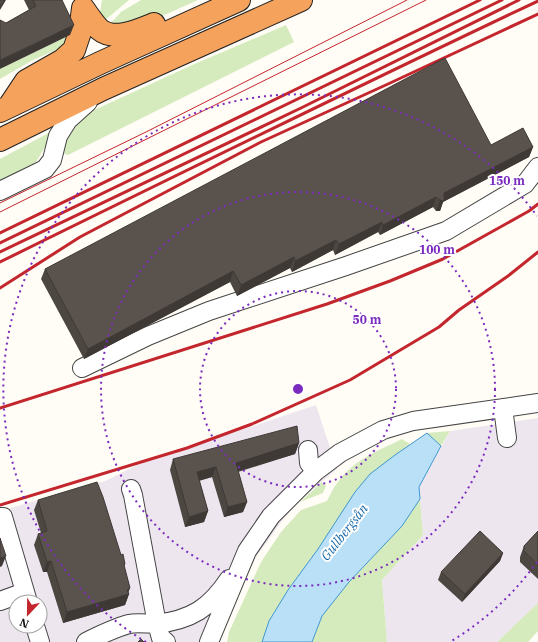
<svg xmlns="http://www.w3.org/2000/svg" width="538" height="642" font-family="'IBM Plex Serif',serif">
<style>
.industrial{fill:#eee6ef;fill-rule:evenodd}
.green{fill:#d5ebbd}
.water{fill:#b9e0f7;stroke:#3f96cf}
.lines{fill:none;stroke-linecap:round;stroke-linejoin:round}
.minor-casing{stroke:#444;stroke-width:20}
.highway-casing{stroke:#222;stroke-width:24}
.minor{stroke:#fff;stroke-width:18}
.highway{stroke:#f5a25d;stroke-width:22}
.tram{stroke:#c4262e;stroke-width:1}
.rail{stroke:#c4262e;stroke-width:3}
.wall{fill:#4d4742}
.shaded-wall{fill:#3f3936}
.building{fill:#5a524d;stroke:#3f3936}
.ring{fill:none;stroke:#7b2cbf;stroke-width:2;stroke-dasharray:2 4}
.labels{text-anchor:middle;stroke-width:4;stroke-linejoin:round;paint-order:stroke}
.water-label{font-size:13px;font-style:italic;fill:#1768a6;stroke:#fff}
.centre{fill:#7b2cbf;stroke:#fff;stroke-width:2}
.ring-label{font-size:12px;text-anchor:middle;font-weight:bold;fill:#7b2cbf;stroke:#fff;stroke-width:4;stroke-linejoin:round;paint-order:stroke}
</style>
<rect width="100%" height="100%" fill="#fffdf5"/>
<!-- industrial -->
<path class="industrial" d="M316 405 337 469 297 503 279 525 256 557 227 617 220 642H0V511L105 481 137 465ZM16 602H40V626H16Z
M538 418V603L497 642H387L382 580 423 535 419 487 450 431Z"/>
<!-- green -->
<path class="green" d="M102 0H129L104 21 100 12Z
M141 0H198L142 25H109L121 12Z
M72 21 77 24 75 36 72 43 33 60 0 79V69L70 35 64 23Z
M286 25 294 42 68 155 62 153 65 133 90 112 190 66Z
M56 129 36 162 31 167 0 185V159Z
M450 431 441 446 427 433Z
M402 439 410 444 370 474 318 549 288 590 269 621 262 642H227L229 632 261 562 281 532 301 510 327 501C330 495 333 488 338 482 353 460 378 451 402 439Z
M322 482 326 486 323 493 300 502Z
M420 499 423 535 382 580 387 642H312L322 616 349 582 402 526Z
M538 603V631L528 642H497Z"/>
<!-- water -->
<path class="water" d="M427 433 441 446 419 487 420 499 402 526 349 582 322 616 312 642H262L269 621 288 590 318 549 355 492 370 474 395 455Z"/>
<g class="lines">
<defs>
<path id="minor" d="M0 191 45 169 52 160 58 136 68 120 88 102
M82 368 148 336 209 311 346 266 446 231 525 184 538 167
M503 408 507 438
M308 450 309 463 316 471
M131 489 133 495 157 624 161 638 166 642
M0 517H3L28 602
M0 601 25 592
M35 626 40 642
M86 642C96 637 118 627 129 624 137 622 148 624 156 624 191 620 210 608 229 579
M209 642 247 551 271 516 316 471 340 453 383 430 413 421 538 403"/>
<path id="highway" d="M83 8C88 15 93 23 99 29 114 42 139 30 154 24
M10 105 26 81 63 60 74 50 80 32 83 8
M0 111 100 63 239 0
M0 140 103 89 301 0"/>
</defs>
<!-- minor casing -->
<use href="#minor" class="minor-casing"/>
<!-- highway casing -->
<use href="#highway" class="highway-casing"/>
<!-- minor -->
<use href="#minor" class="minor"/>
<!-- highway -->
<use href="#highway" class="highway"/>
<!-- tram -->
<path class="tram" d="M0 203 146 132 407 0
M0 212 426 0"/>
<!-- rail -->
<path class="rail" d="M0 233 480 0
M0 243 502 0
M0 252 301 108 519 0
M0 262C179 174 358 86 538 1
M0 288 80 237 261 142 388 84 538 14
M0 408 327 304 390 281 443 259 529 211 538 204
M0 505 187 448 252 424 350 380 439 327 459 310 508 276 538 252"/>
</g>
<!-- wall -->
<path class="wall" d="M24 0H62L70 35 6 23 29 10Z
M491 145 533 147 529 157 443 202 440 211H436L433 207 380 235 378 232 335 255 333 250 292 272 290 268 237 296 230 282 84 359 41 279 45 269Z
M299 443 295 454 238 472 247 502 243 512 224 517 212 477 199 481 208 511 204 522 185 527 170 470 173 459Z
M38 500 121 555 125 564 124 567 130 588 128 593 129 594 125 605 63 623 47 572H43L34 545 38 534 41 533 34 510Z
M538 531V579L520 562V557L524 546Z
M503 553 500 561 462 602 438 580 441 572Z"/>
<!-- shaded-wall -->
<path class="shaded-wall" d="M4 0H6L0 10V6Z
M74 25 70 35 0 69V60Z
M533 147 529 157 443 202 440 211H436L440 200 444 193Z
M436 197 433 207 380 235 383 225Z
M382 222 378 232 335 255 339 244Z
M336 240 333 250 292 272 295 261Z
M294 257 290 268 237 296 241 285Z
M233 271 230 282 84 359 88 349Z
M299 443 295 454 232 473 236 463Z
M216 467 212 477 193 482 197 472Z
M247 502 243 512 224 517 228 507Z
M208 511 204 522 185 527 189 517Z
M503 553 500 561 462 602 465 594Z
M6 556 2 566 0 567V558Z
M51 561 47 572H43L47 562Z
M130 588 127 595 129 594 125 605 63 623 67 612 127 590Z"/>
<!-- building -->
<path class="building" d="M0 0H4L0 6Z
M33 0H62L74 25 0 60V20L6 23 36 6Z
M445 58 491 145 523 128 533 147 444 193V201L440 200 436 197 383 225 382 222 339 244 336 240 295 261 294 257 241 285 233 271 88 349 45 269Z
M297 426 299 443 236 463 247 502 228 507 216 467 197 472 208 511 189 517 173 459Z
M97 482 103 497 121 555 123 554 125 564 124 565 130 588 127 590 129 594 67 612 51 561 47 562 38 534 47 531 38 500Z
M480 531 503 553 465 594 441 572Z
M538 531V565L524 551V546Z
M0 538 6 556 0 558Z
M141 639 144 642H138Z"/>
<!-- distance rings -->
<g class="ring">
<circle cx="298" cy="389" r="98"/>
<circle cx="298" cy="389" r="197"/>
<path d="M537 562A295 295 0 0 1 450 642M146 642A295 295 0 1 1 537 216"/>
</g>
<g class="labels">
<!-- water labels -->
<g class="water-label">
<text transform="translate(344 532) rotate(-52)" y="5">Gullbergsån</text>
</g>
</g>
<circle cx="298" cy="389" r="6" class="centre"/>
<g class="ring-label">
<text x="507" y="185">150 m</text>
<text x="437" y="254">100 m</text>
<text x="367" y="324">50 m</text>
</g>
<!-- north arrow -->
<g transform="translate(28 614) rotate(202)"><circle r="19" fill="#ffffff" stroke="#a0a0a0"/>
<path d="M0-3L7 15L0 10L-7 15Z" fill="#c4262e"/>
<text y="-6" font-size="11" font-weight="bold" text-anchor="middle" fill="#111111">N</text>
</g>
</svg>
